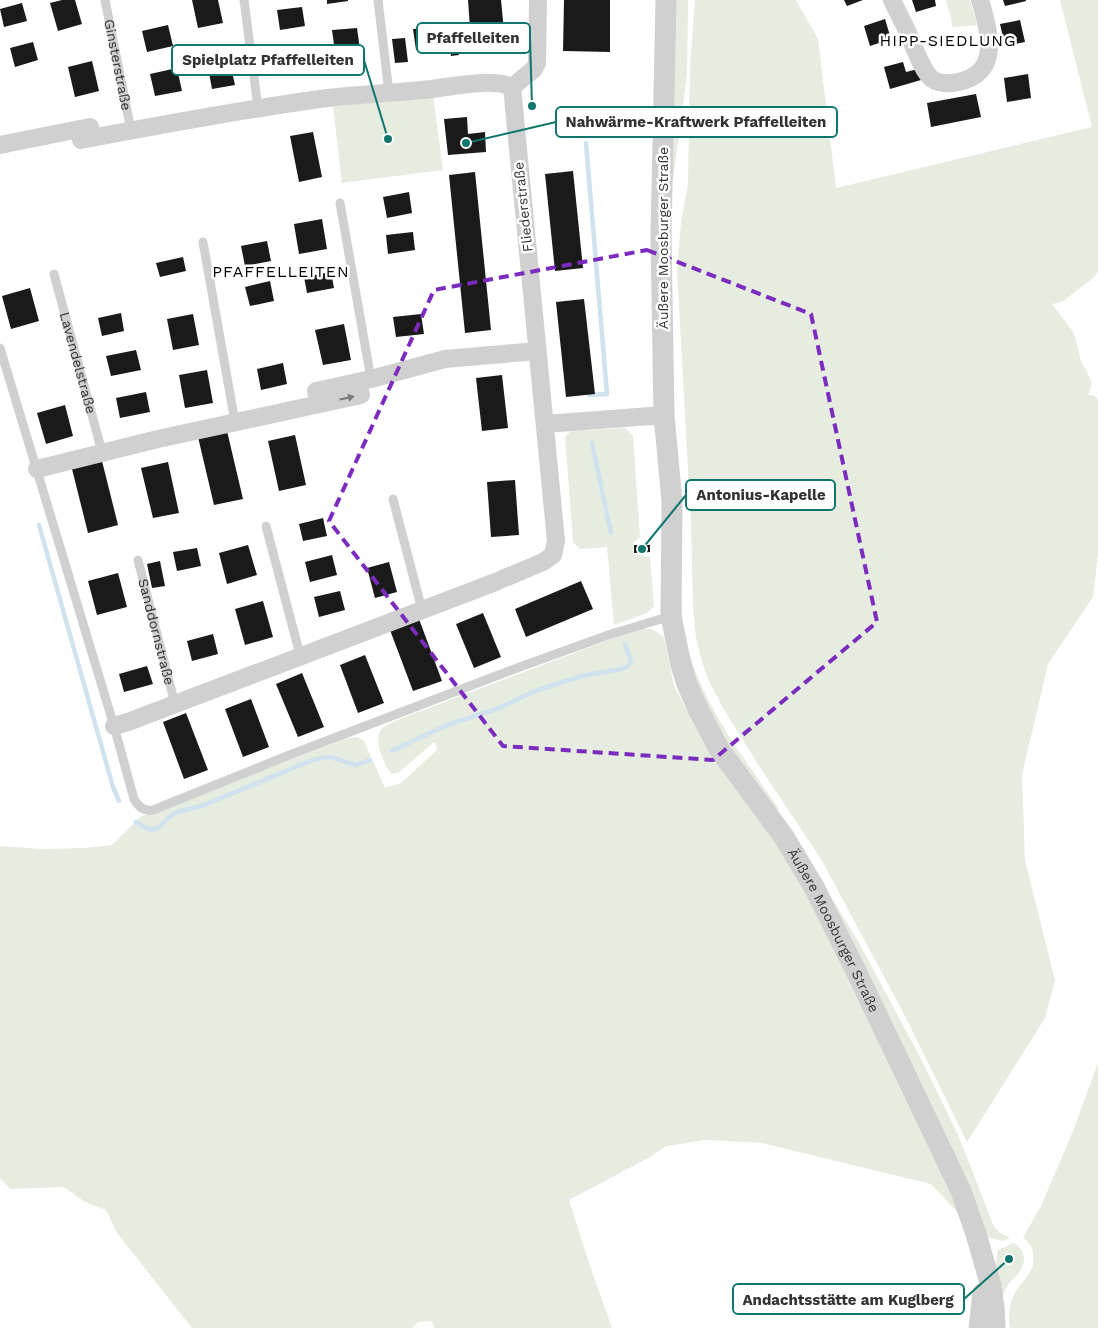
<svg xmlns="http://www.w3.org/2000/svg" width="1098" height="1328" font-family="'Work Sans',sans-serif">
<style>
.green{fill:#e6ecdf}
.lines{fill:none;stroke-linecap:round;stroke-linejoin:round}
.stream{stroke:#cfe2ee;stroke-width:4.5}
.building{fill:#1a1a1a}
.service{stroke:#d0d0d0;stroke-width:9}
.minor{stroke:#d0d0d0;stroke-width:18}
.tertiary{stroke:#d0d0d0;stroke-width:21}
.oneway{fill:#7a7a7a}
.marked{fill:none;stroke:#7b2cbf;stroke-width:4;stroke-dasharray:10 6;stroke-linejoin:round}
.labels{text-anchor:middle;stroke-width:5;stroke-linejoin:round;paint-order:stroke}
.street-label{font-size:14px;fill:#333;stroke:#fff}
.quarter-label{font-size:16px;letter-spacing:1px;fill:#000;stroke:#fff}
.leader{fill:none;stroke:#0f766e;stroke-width:2}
.callout-dot{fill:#0f766e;stroke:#fff;stroke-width:2}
.callout{fill:#fff;stroke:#0f766e;stroke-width:2}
.callout-label{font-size:15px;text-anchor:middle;font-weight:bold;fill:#333}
</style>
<rect width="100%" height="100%" fill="#fff"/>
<!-- green -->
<path class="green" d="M673 0H688L687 74 673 181 664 190Z
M695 0H796L818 39 836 188 1092 127 1060 0H1098V272L1093 278 1062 302 1052 304 1074 333 1081 361 1088 374 1092 383 1088 395 1095 396 1098 400V556L1093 597 1048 664 1022 775 1025 861 1055 980 1045 1018 967 1142 903 1012 821 859 761 769 723 708 709 681 702 662 696 638 693 607 691 523 677 271 681 222 688 184 690 66Z
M946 0H970L977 25 952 27 951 17Z
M433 95 443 170 342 183 333 107Z
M625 428 633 436 640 537 633 543V554L650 557 654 606 647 613 614 625 607 547 580 549 573 542 565 437 571 431Z
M681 592C682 609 682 626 686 642 702 704 743 757 779 809L776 811 721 735 699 697 680 620Z
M638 629H652L664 637 674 686 709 752 777 841 805 890 840 958 963 1218 931 1184 762 1143 707 1140 666 1146 650 1157 569 1200 589 1263 612 1328H434L432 1321 418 1322 412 1328H192L117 1233 106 1210 85 1202 64 1187 10 1189 0 1178V846L41 849 84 848 112 845 140 817 348 738 357 737 364 741 385 788 401 783 438 749 434 742 399 772 392 774C384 766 373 740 381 730 385 725 392 723 397 720Z
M793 835 858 941 921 1059 959 1137 994 1227 1000 1233 1010 1238 1003 1241 986 1237Z
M1098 1063V1328H1010C1008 1316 1009 1304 1015 1293 1022 1280 1037 1271 1033 1254 1032 1246 1030 1243 1023 1238L1041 1206 1073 1131Z
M1014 1243C1028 1252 1026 1265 1016 1276 1013 1279 1010 1282 1008 1285 1003 1292 1002 1300 999 1307L995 1270 998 1250Z"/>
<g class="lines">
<!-- stream -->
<path class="stream" d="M586 143 607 394 589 395
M592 443 611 533
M39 525 113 787 119 801
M392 751 447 725 496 709 538 690 582 676 622 669 628 666 631 662 625 644
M136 822 144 827 152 830 158 828 169 817 177 812 204 805 315 759 330 757 356 765 370 760"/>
</g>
<!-- building -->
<path class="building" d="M62 0H75L82 24 58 31 50 3Z
M192 0H218L223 23 198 28Z
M327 0H348V1L327 4Z
M468 0H501L505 41 471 43Z
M564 0H610V52L563 51Z
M844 0H863L847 6Z
M912 0H935L936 6 916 12Z
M1003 0H1026V1L1005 6Z
M22 3 27 21 4 27 0 9Z
M302 7 305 26 280 30 277 10Z
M885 19 891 39 870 46 864 26Z
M1020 20 1025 42 1005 46 1000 24Z
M168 25 173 46 147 52 142 31Z
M439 27 441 48 416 50 413 29Z
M357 28 361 57 336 59 332 30Z
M457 35 459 55 451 56 448 36Z
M405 38 408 62 395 63 392 39Z
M33 42 38 60 15 67 10 48Z
M229 58 235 85 212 89 207 62Z
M92 61 99 91 75 97 68 67Z
M903 62 906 72 918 69 921 80 890 89 884 67Z
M177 68 182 91 155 96 150 74Z
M1028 74 1031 98 1007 102 1004 78Z
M976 94 981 117 931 127 927 103Z
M467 117 468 134 485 132 486 152 448 155 444 119Z
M313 132 322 177 299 182 290 136Z
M573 171 583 268 555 271 545 174Z
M475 172 491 330 465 333 449 175Z
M409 192 412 213 387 218 383 197Z
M322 219 327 249 299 254 294 224Z
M413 232 415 250 388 254 386 235Z
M267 241 271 261 245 266 241 246Z
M183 257 186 271 160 277 156 263Z
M331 272 334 288 307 293 304 277Z
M270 281 274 301 250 306 245 287Z
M30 288 39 321 11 329 2 296Z
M584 299 595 394 566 397 556 302Z
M121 313 124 331 102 336 98 318Z
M193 314 199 345 173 350 167 319Z
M421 314 424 334 396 337 393 317Z
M344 324 351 360 323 365 315 330Z
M136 350 141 370 111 376 106 356Z
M283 363 287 384 261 390 257 369Z
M207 370 213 403 185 408 179 375Z
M502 375 508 428 482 431 476 378Z
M146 392 150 412 120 418 116 398Z
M65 405 73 436 46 444 37 413Z
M227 431 243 499 214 505 198 437Z
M295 435 306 485 279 491 268 441Z
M101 457 118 525 88 533 71 465Z
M168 462 179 513 153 518 141 468Z
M515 480 519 535 491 537 487 482Z
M323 518 327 536 303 541 299 524Z
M248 545 257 575 227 584 219 553Z
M634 545H650V552L634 553Z
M197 548 201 566 177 571 173 552Z
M332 555 337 575 310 582 305 562Z
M160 561 165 586 152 588 147 564Z
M389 562 397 592 375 598 367 568Z
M118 573 127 607 97 615 88 581Z
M581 581 593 609 526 637 515 609Z
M340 591 345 610 319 617 314 597Z
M263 601 273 637 245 645 235 609Z
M483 613 501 657 474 668 456 624Z
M419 619 442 681 413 691 390 630Z
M213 634 218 654 192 661 187 641Z
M365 655 384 703 358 713 340 665Z
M147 666 153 684 124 692 119 674Z
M302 673 324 727 298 737 276 684Z
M251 699 269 747 243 757 225 709Z
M186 713 208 770 184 779 163 722Z"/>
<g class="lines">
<!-- service -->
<g class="service">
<path id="s1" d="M105 0 131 130"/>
<path d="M244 0 258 108"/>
<path d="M378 0 389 93"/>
<path d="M340 203 371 379"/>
<path d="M203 242 235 422"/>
<path id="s2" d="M54 274 102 452"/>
<path d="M0 348 114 726 134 799C139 807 143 811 153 810L287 756 517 668 611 634 671 616"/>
<path d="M393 499 422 610"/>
<path d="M266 526 300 655"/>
<path id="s3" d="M138 560 175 704"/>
</g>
<!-- minor -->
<path class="minor" d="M892 0C898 13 905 25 910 38 915 49 923 72 932 79 939 84 950 84 958 82 1002 73 989 31 980 0
M79 129 81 140C160 125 240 110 320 99 354 95 388 93 422 90 448 88 489 77 512 87
M0 145 90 127
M319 404 316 391 371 379 445 359 537 351
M545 424 664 415
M37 469 158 439 361 395 358 382
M114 726 128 722 493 583 543 562 553 555 556 541 512 87 534 69 537 63 538 0"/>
<!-- tertiary -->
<g class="tertiary">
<path id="s4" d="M666 0 661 235 664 415 672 502 671 616 681 665 687 684 698 709 719 749 784 837 814 887 856 971 961 1191 976 1234 991 1286 994 1307 995 1328"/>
<path d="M979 1328 983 1293"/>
</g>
</g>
<!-- one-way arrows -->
<defs><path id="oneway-solid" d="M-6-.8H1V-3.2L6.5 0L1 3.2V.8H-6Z" transform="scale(1.25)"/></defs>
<use class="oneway" href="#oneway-solid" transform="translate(347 398) rotate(-12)"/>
<!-- marked area -->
<path class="marked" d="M647 250 811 314 877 622 713 760 503 746 329 521 434 290Z"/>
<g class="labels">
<!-- street labels -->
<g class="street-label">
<text dy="5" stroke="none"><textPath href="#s1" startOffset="66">Ginsterstraße</textPath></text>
<text transform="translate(523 207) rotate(-96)" y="5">Fliederstraße</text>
<text transform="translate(663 238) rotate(-90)" y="5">Äußere Moosburger Straße</text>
<text dy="5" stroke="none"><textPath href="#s2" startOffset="92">Lavendelstraße</textPath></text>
<text dy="5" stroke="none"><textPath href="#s3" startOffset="74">Sanddornstraße</textPath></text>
<text dy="5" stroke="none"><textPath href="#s4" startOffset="974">Äußere Moosburger Straße</textPath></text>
</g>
<!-- quarter labels -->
<g class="quarter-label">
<text x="948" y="46">HIPP-SIEDLUNG</text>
<text x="281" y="277">PFAFFELLEITEN</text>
</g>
</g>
<!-- callouts -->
<path class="leader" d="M532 106L530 38M388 139L364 60M466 143L556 122M642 549L686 495M1009 1259L964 1299"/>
<g class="callout-dot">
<circle cx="532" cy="106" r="5"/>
<circle cx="388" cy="139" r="5"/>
<circle cx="466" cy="143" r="5"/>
<circle cx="642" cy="549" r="5"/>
<circle cx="1009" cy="1259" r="5"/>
</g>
<g class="callout">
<rect x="417" y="23" width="113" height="30" rx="5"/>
<rect x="172" y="45" width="192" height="30" rx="5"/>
<rect x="556" y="107" width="281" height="30" rx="5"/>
<rect x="686" y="480" width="149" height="30" rx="5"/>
<rect x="733" y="1284" width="231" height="30" rx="5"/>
</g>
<g class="callout-label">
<text x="473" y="43">Pfaffelleiten</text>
<text x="268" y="65">Spielplatz Pfaffelleiten</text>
<text x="696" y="127">Nahwärme-Kraftwerk Pfaffelleiten</text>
<text x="761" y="500">Antonius-Kapelle</text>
<text x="848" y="1305">Andachtsstätte am Kuglberg</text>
</g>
</svg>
